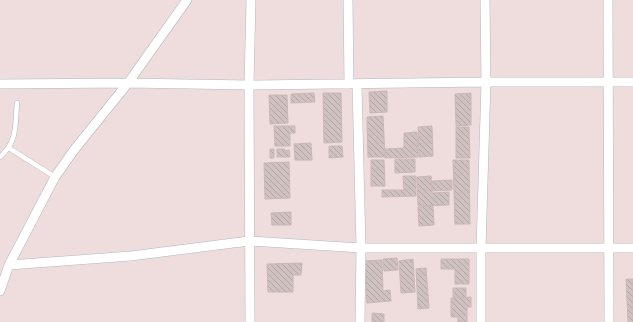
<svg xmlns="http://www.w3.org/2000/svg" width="633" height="322" font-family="Rubik,sans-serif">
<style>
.building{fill:url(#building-back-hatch);stroke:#cab7b6}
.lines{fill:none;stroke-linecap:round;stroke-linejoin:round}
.service-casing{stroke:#adb9bd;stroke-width:5.5}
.minor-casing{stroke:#adb9bd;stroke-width:10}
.service{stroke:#fff;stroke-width:4.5}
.minor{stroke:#fff;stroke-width:9}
</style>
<defs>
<pattern id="building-back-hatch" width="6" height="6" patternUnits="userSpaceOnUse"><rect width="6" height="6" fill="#d0c1c1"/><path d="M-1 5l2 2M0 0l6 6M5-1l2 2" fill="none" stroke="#b3a6a6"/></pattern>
</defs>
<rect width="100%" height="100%" fill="#efdddd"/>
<!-- building -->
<path class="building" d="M387 91V112L370 113 369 92Z
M314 93 315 102 291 103V94Z
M323 93H341L342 142 324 143Z
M471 93V125L456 126 455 94Z
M269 95H287L288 123 270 124Z
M383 116 385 157H368L367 117Z
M274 126H295V133H290V146H275Z
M432 126 433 156 419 157 418 127Z
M456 127H469L470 158H456Z
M417 132 418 157 385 158V149L404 148V133Z
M311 143 312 160H295L294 144Z
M329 146H342L343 157 329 158Z
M270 149H274V158H270Z
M277 149H285V151L289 150 290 157H277Z
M395 159H415V172L395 173Z
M371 160H384L385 186H371Z
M453 160H469L470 224H455Z
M289 162 290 198 265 199 264 163Z
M403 176H416V196L382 197V190H404Z
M431 176 432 193 449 192V205L418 206 417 177Z
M452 180V190L432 191V181Z
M433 206 434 225 419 226 418 207Z
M291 212V225H272L271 213Z
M397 258 398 270 384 271 383 259Z
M413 259 415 292 401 293 399 261Z
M441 259H469V284H455V269H441Z
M382 260 383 291 390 290 391 301 367 303 364 261Z
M302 263 301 275H293V292H268L267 264Z
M426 268 429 308 418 309 416 269Z
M626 279H633V322H628Z
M453 288H466V297H453Z
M471 297V307H467V322H458V317H451V298Z
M372 313 384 314V322H372Z"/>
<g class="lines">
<defs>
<path id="service" d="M9 148 55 177
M0 157C18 141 15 125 17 103"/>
<path id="minor" d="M348 0 349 84
M608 0 609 322
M0 84 128 83 249 85 486 82H633
M357 84 361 248 360 322
M9 265 131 256 249 241 361 248H633
M0 291 9 265 55 177 74 150 128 83 187 0
M250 322 249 85 251 0
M481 322V248L486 82 485 0"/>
</defs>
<!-- service casing -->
<use href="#service" class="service-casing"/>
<!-- minor casing -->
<use href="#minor" class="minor-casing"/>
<!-- service -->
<use href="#service" class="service"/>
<!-- minor -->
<use href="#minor" class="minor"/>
</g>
</svg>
